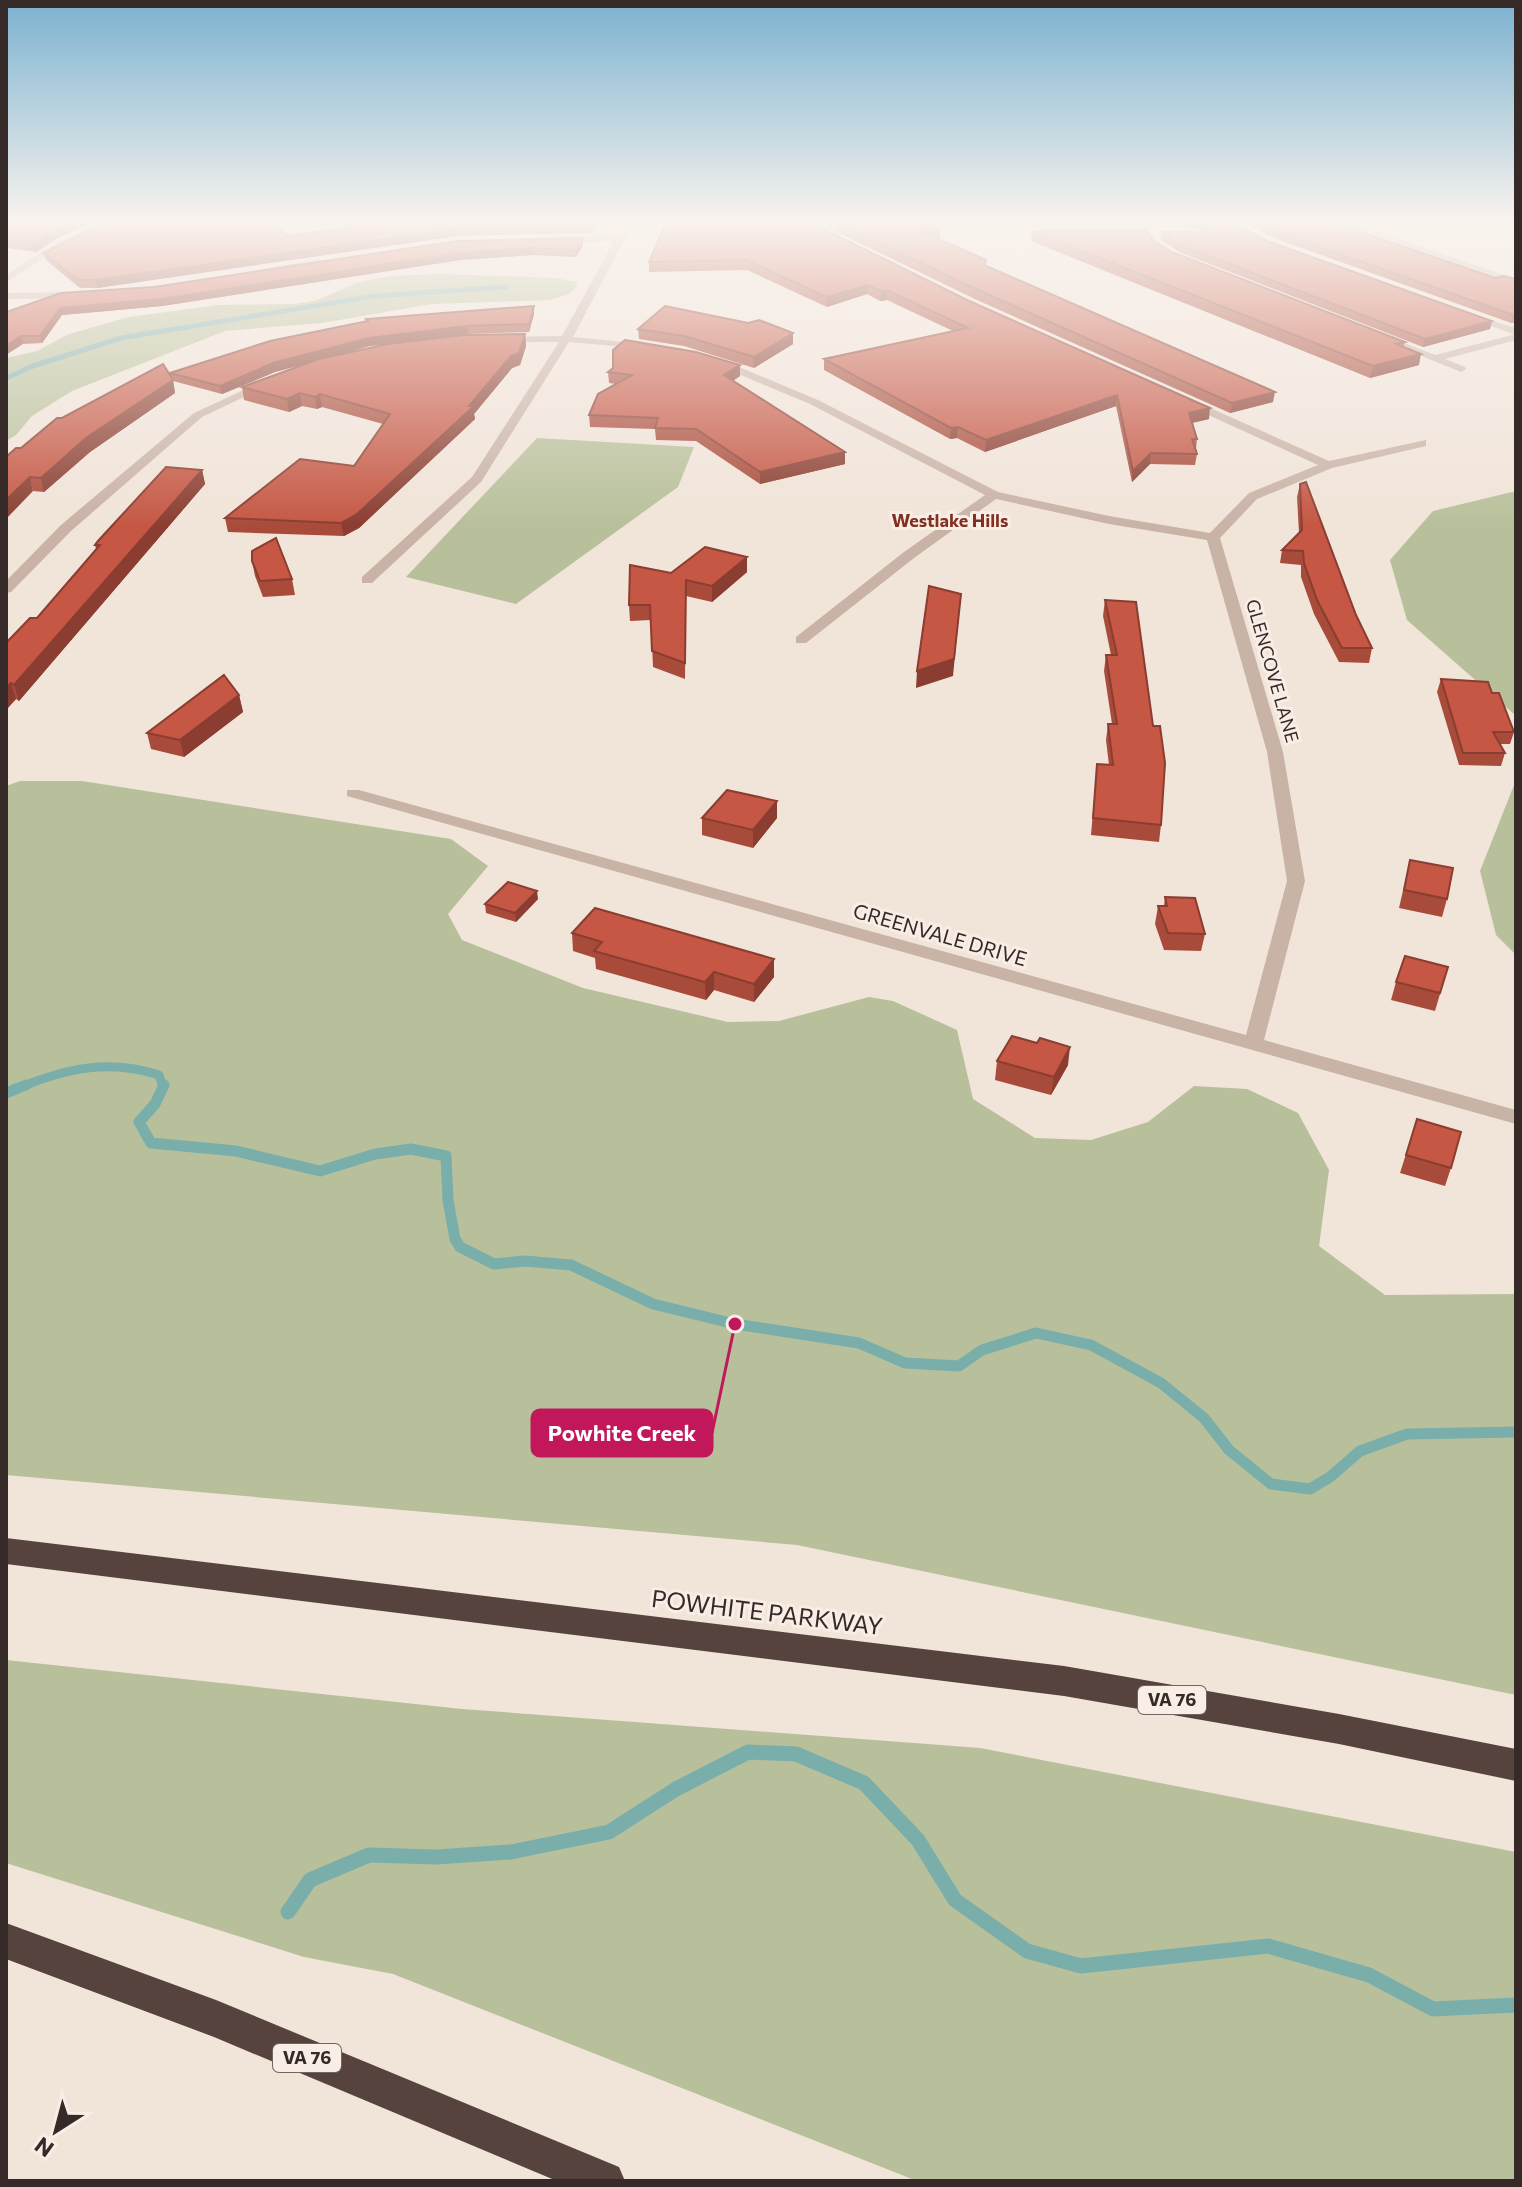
<svg xmlns="http://www.w3.org/2000/svg" width="1522" height="2187" font-family="Commissioner,sans-serif">
<style>
.green{fill:#b7c09a}
.lines{fill:none;stroke-linecap:round;stroke-linejoin:round}
.stream-far3{stroke:#79aeab;stroke-width:5}
.stream-far2{stroke:#79aeab;stroke-width:9}
.stream-far1{stroke:#79aeab;stroke-width:11}
.stream{stroke:#79aeab;stroke-width:15}
.service{fill:#c9b2a6;fill-rule:evenodd}
.minor{fill:#c9b2a6;fill-rule:evenodd}
.motorway{fill:#56433e;fill-rule:evenodd}
.wall{fill:#a94b3a;fill-rule:evenodd}
.shaded-wall{fill:#8a3d30}
.building{fill:#c55744;stroke:#8a3d30;stroke-width:2}
.labels{text-anchor:middle;stroke-width:6;stroke-linejoin:round;paint-order:stroke}
.far-neighbourhood-label{font-size:18px;font-weight:bold;fill:#832f21;stroke:#f9eee6}
.far-street-label{font-size:18px;fill:#352a27;stroke:#f9eee6}
.shield{fill:#f9eee6;stroke:#706560;stroke-width:2}
.shield-label{font-size:18px;font-weight:bold;fill:#352a27}
.street-label{font-size:20px;fill:#352a27;stroke:#f9eee6}
.near-street-label{font-size:24px;fill:#352a27;stroke:#f9eee6}
.leader{fill:none;stroke:#c2185b;stroke-width:3}
.callout-dot{fill:#c2185b;stroke:#f9eee6;stroke-width:3}
.callout{fill:#c2185b;stroke:#c2185b;stroke-width:3}
.callout-label{font-size:22px;text-anchor:middle;font-weight:bold;fill:#fff}
</style>
<rect width="100%" height="100%" fill="#f1e4d9"/>
<!-- green -->
<path class="green" d="M442 274 556 278 576 282 577 286 569 294 550 300 432 304 322 323 225 331 72 391 32 416 16 435 6 441V358L37 351 69 334 129 317 218 305 295 304 318 300 356 283 390 276Z
M537 438 694 447 678 487 516 604 406 577Z
M1516 491V955L1496 935 1480 871 1516 780 1515 715 1407 620 1390 560 1433 511Z
M20 781H82L451 839 488 866 448 914 462 940 583 988 728 1022 779 1021 869 997 893 1001 957 1030 973 1099 1035 1138 1091 1140 1148 1122 1194 1086 1247 1089 1298 1113 1329 1170 1319 1246 1385 1295 1516 1294V1695L797 1545 6 1475V786Z
M6 1660 462 1709 980 1748 1516 1852V2181H917L393 1974 304 1957 6 1863Z"/>
<g class="lines">
<!-- stream-far3 -->
<path class="stream-far3" d="M6 378 33 366 121 338 375 296 506 287"/>
<!-- stream-far2 -->
<path class="stream-far2" d="M21 1087C68 1068 109 1059 159 1075L163 1087"/>
<!-- stream-far1 -->
<path class="stream-far1" d="M164 1085 155 1104 139 1122 151 1143 236 1151 320 1171 375 1154 411 1149 446 1156 448 1200 455 1239 460 1247 494 1264 525 1261 571 1265 653 1304 735 1324 859 1343 905 1363 959 1366 982 1350 1036 1333 1091 1345 1161 1383 1204 1418 1229 1450 1271 1484 1310 1489 1330 1477 1360 1451 1407 1434 1516 1432
M6 1093 26 1085"/>
<!-- stream -->
<path class="stream" d="M288 1912 310 1880 369 1855 436 1857 511 1852 609 1832 676 1789 748 1752 796 1754 864 1783 918 1840 955 1900 1027 1951 1081 1966 1268 1946 1369 1975 1433 2009 1516 2005"/>
<!-- service -->
<path class="service" d="M1463 312 1516 328V335L1463 316Z"/>
<!-- minor -->
<path class="minor" d="M104 221H116L65 245 6 282V275L59 241Z
M625 221H634L573 337 646 344 650 345V349L569 342 481 482 372 583H362V577L472 477 559 342H498L494 341V337L562 336 614 241 558 242 555 237 617 235Z
M1145 221H1154L1151 232 1164 251H1158L1141 232Z
M1333 221H1346L1516 279V285Z
M320 259 323 264 233 278 228 275Z
M6 293 82 292 87 295 82 298 6 299Z
M1516 334V340L1445 359 1465 367 1466 369 1461 372 1375 337 1384 335 1435 355Z
M712 359H720L818 400 998 492 1109 516 1210 533 1249 493 1318 465 1180 402V398H1188L1329 461 1426 440V446L1332 468 1257 499 1220 538 1283 752 1305 881 1264 1040 1516 1110V1124L347 796V790H359L1246 1035 1287 881 1267 752 1207 540 1109 524 996 499 914 558 806 643H796V637L904 552 985 495 810 404 712 363Z
M263 381 273 383 202 417 71 531 11 592 6 593V581L61 525 194 413Z"/>
<!-- motorway -->
<path class="motorway" d="M6 1538 1064 1666 1339 1714 1516 1749V1781L1339 1744 1064 1696 6 1564Z
M6 1923 216 2000 619 2167 625 2181H557L214 2037 6 1959Z"/>
</g>
<!-- wall -->
<path class="wall" d="M6 221 58 238 36 252 8 248 6 250Z
M340 221H595V225L591 233 457 236 97 288H80L46 260 44 253 288 236 346 228Z
M808 221 1209 419 1192 423 1197 439 1196 449 1197 454 1195 465 1150 464 1132 482 1116 406 985 452 957 438 950 439 824 370V359L953 331 887 300 880 301 867 294 827 307 747 270 649 272V262Z
M814 221H921L940 238 938 239 986 266 1273 402 1230 413 977 300Z
M1164 221H1230L1267 241 1492 321 1490 329 1423 347 1179 252 1160 239 1161 232H1204V230Z
M1241 221H1328L1495 278 1516 322 1511 323 1274 238Z
M1032 231 1154 241 1172 252 1405 342 1403 347 1419 365 1370 378 1031 241Z
M457 241 583 245 576 257 532 255 460 260 162 306 62 315 42 343 23 344 6 315 154 287Z
M534 314 529 332 468 334 392 343 525 334 526 346 520 365 512 368 474 414 475 419 359 528 344 536 228 532 225 518 354 466 383 424 322 407 317 409 302 406 289 412 244 400 242 387 308 363 275 372 222 394 173 381 175 393 90 452 44 492 33 491 21 448 62 418 171 377 170 373 366 322V319ZM387 344 340 354 370 346Z
M638 329 793 344 754 368 684 346 639 339Z
M740 365V376L733 381 845 452V464L760 484 696 441 656 440 655 429 590 427 589 415 616 384 609 383 608 372Z
M202 470 205 484 19 701 16 699 6 710V643L37 618 96 549 95 545Z
M1300 484 1356 615 1372 648 1369 663 1339 662 1314 614 1301 577V565L1280 563 1282 550 1299 533 1297 497Z
M747 557V572L712 602 686 596 685 679 653 667 651 620 630 621 629 605 671 573Z
M252 561 292 579 295 595 263 597 255 576Z
M1105 600 1161 825 1159 842 1091 835 1097 764 1109 765 1106 740 1108 724H1112L1104 671 1106 655H1111L1103 616Z
M1441 679 1514 732 1510 744H1500L1505 753 1501 766 1459 765 1437 692Z
M239 695 243 712 184 757 151 749 147 733Z
M702 818H777L753 848 702 835Z
M1410 860 1447 899 1442 917 1399 908Z
M1165 897 1205 934 1201 951 1164 950 1155 924 1158 906H1164Z
M538 899 516 922 486 913 485 904Z
M572 933 774 959V977L754 1002 714 990 706 1000 596 969 595 958 573 951Z
M1448 967 1435 1011 1391 1000 1396 982Z
M1037 1043 1068 1065 1051 1095 995 1080 997 1061Z
M1417 1119 1451 1168 1445 1186 1400 1173Z"/>
<!-- shaded-wall -->
<path class="shaded-wall" d="M78 221H97L58 238 36 252 34 244 56 231Z
M593 221H595V225L591 233 590 225Z
M456 229 457 236 97 288 95 280Z
M940 229V238L923 242V232Z
M583 238V245L576 257V250Z
M531 248 532 255 460 260 162 306 62 315 42 343 40 336 60 308 459 253Z
M867 285V294L827 307V297Z
M887 290V300L880 301 881 291Z
M534 306V314L529 332V324Z
M1513 315H1516V322L1511 323Z
M1492 321 1490 329 1423 347 1425 339Z
M467 326 468 334 370 346 275 372 222 394 220 386 273 363 369 338Z
M793 333V344L754 368V357Z
M525 334 526 346 520 365 512 368 474 414 475 419 359 528 344 536 341 523 469 406Z
M21 336 23 344 6 355V346Z
M1421 354 1419 365 1370 378 1373 366Z
M740 365V376L724 386V375Z
M173 380 175 393 90 452 44 492 41 478 86 438Z
M1275 392 1273 402 1230 413 1232 403Z
M300 393 302 406 289 412 287 399Z
M320 394 322 407 317 409 315 397Z
M1117 395 1116 406 985 452 986 440Z
M1210 408 1209 419 1187 424 1189 413Z
M958 427 957 438 950 439 951 428Z
M845 452V464L760 484V472Z
M1151 453 1150 464 1132 482 1133 471Z
M202 470 205 484 19 701 14 685Z
M30 477 33 491 6 519V500Z
M747 557V572L712 602V586Z
M961 594 953 676 916 688 917 671Z
M11 683 16 699 6 710V688Z
M239 695 243 712 184 757 180 740Z
M777 801V818L753 848V830Z
M537 891 538 899 516 922 515 913Z
M774 959V977L754 1002V984Z
M714 972V990L706 1000 705 982Z
M1070 1047 1068 1065 1051 1095 1054 1077Z"/>
<!-- building -->
<path class="building" d="M6 221H78L56 231 34 244 6 241Z
M107 221H268L288 236 352 227 346 221H593L590 225 456 229 95 280H78L44 253Z
M667 221H808L967 300 1210 408 1189 413 1197 439H1192L1197 454 1151 453 1133 471 1117 395 986 440 958 427 951 428 824 359 968 328 887 290 881 291 867 285 827 297 746 260 649 262Z
M833 221H921L940 229 923 232 986 260 984 265 1275 392 1232 403 978 290Z
M1196 221H1230L1267 241 1492 321 1425 339 1180 245 1161 232H1204L1205 223Z
M1256 221H1328L1495 278 1504 276 1516 279V315H1513L1275 231Z
M1145 230 1154 241 1172 252 1405 342 1396 344 1421 354 1373 366 1032 231Z
M583 238 576 250 531 248 459 253 161 299 60 308 40 336H21L6 346V315L9 311 61 293 154 287 457 241Z
M534 306 529 324 467 326 369 338 273 363 220 386 170 373 270 341 368 321 366 319Z
M665 306 748 323 759 320 793 333 754 357 684 336 638 329Z
M525 334 519 353 511 356 469 406H474L357 514 341 523 225 518 300 459 354 466 390 414 320 394 315 397 300 393 287 399 242 387 319 359 388 344 464 335Z
M625 340 696 352 740 365 724 375 845 452 760 472 696 429 655 428 658 418 589 415 598 394 632 375 608 372 613 368V350Z
M163 364 173 380 86 438 41 478 30 477 6 500V457L16 448H21L57 418H62Z
M166 467 202 470 14 685 11 683 6 688V643L30 618H37L100 545H95L98 541Z
M1306 482 1356 615 1372 648H1342L1317 600 1304 563 1303 551 1282 550 1302 530 1300 484Z
M276 538 292 579 260 581 252 561V551Z
M705 547 747 557 712 586 686 580 685 663 652 651 650 605H629L630 565 671 573Z
M929 586 961 594 954 659 917 671Z
M1105 600 1136 602 1153 726H1160L1165 763 1161 825 1093 818 1097 764 1113 765 1108 724H1117L1106 655H1117Z
M224 675 239 695 180 740 147 733Z
M1441 679 1488 682 1492 693H1499L1514 732H1493L1505 753H1463Z
M727 790 777 801 753 830 702 818Z
M1410 860 1453 868 1447 899 1404 890Z
M508 882 537 891 515 913 485 904Z
M1165 897 1195 898 1205 934 1168 933 1158 906H1167Z
M595 908 774 959 754 984 714 972 705 982 594 951 602 942 572 933Z
M1405 956 1448 967 1440 993 1396 982Z
M1012 1036 1037 1043 1040 1038 1070 1047 1054 1077 997 1061Z
M1417 1119 1461 1132 1451 1168 1406 1155Z"/>
<!-- sky -->
<linearGradient id="sky" x2="0" y2="1"><stop stop-color="#7bb2d0"/><stop offset="0.42" stop-color="#f9f3ee"/><stop offset="1" stop-color="#f9f3ee" stop-opacity="0"/></linearGradient>
<rect width="1522" height="527" fill="url(#sky)"/>
<g class="labels">
<!-- far-neighbourhood labels -->
<g class="far-neighbourhood-label">
<text x="950" y="527">Westlake Hills</text>
</g>
<!-- far-street labels -->
<g class="far-street-label">
<text transform="translate(1272 671) rotate(74)" y="6">GLENCOVE LANE</text>
</g>
<!-- shield labels -->
<g class="shield">
<rect x="1138" y="1686" width="68" height="28" rx="6"/>
<rect x="273" y="2044" width="68" height="28" rx="6"/>
</g>
<g class="shield-label">
<text x="1172" y="1706">VA 76</text>
<text x="307" y="2064">VA 76</text>
</g>
<!-- street labels -->
<g class="street-label">
<text transform="translate(940 935) rotate(16)" y="7">GREENVALE DRIVE</text>
</g>
<!-- near-street labels -->
<g class="near-street-label">
<text transform="translate(767 1613) rotate(7)" y="8">POWHITE PARKWAY</text>
</g>
</g>
<!-- callouts -->
<path class="leader" d="M735 1324L712 1433"/>
<circle class="callout-dot" cx="735" cy="1324" r="8"/>
<rect class="callout" x="532" y="1410" width="180" height="46" rx="8"/>
<g class="callout-label">
<text x="622" y="1441">Powhite Creek</text>
</g>
<!-- border -->
<rect width="1522" height="2187" fill="none" stroke="#352a27" stroke-width="16"/>
<!-- north arrow -->
<g transform="translate(56 2131) rotate(216)" stroke="#f9eee6" stroke-width="6" paint-order="stroke">
<path d="M0-6L14 30L0 20L-14 30Z" fill="#352a27"/>
<text y="-12" font-size="22" font-weight="bold" text-anchor="middle" fill="#352a27">N</text>
</g>
</svg>
